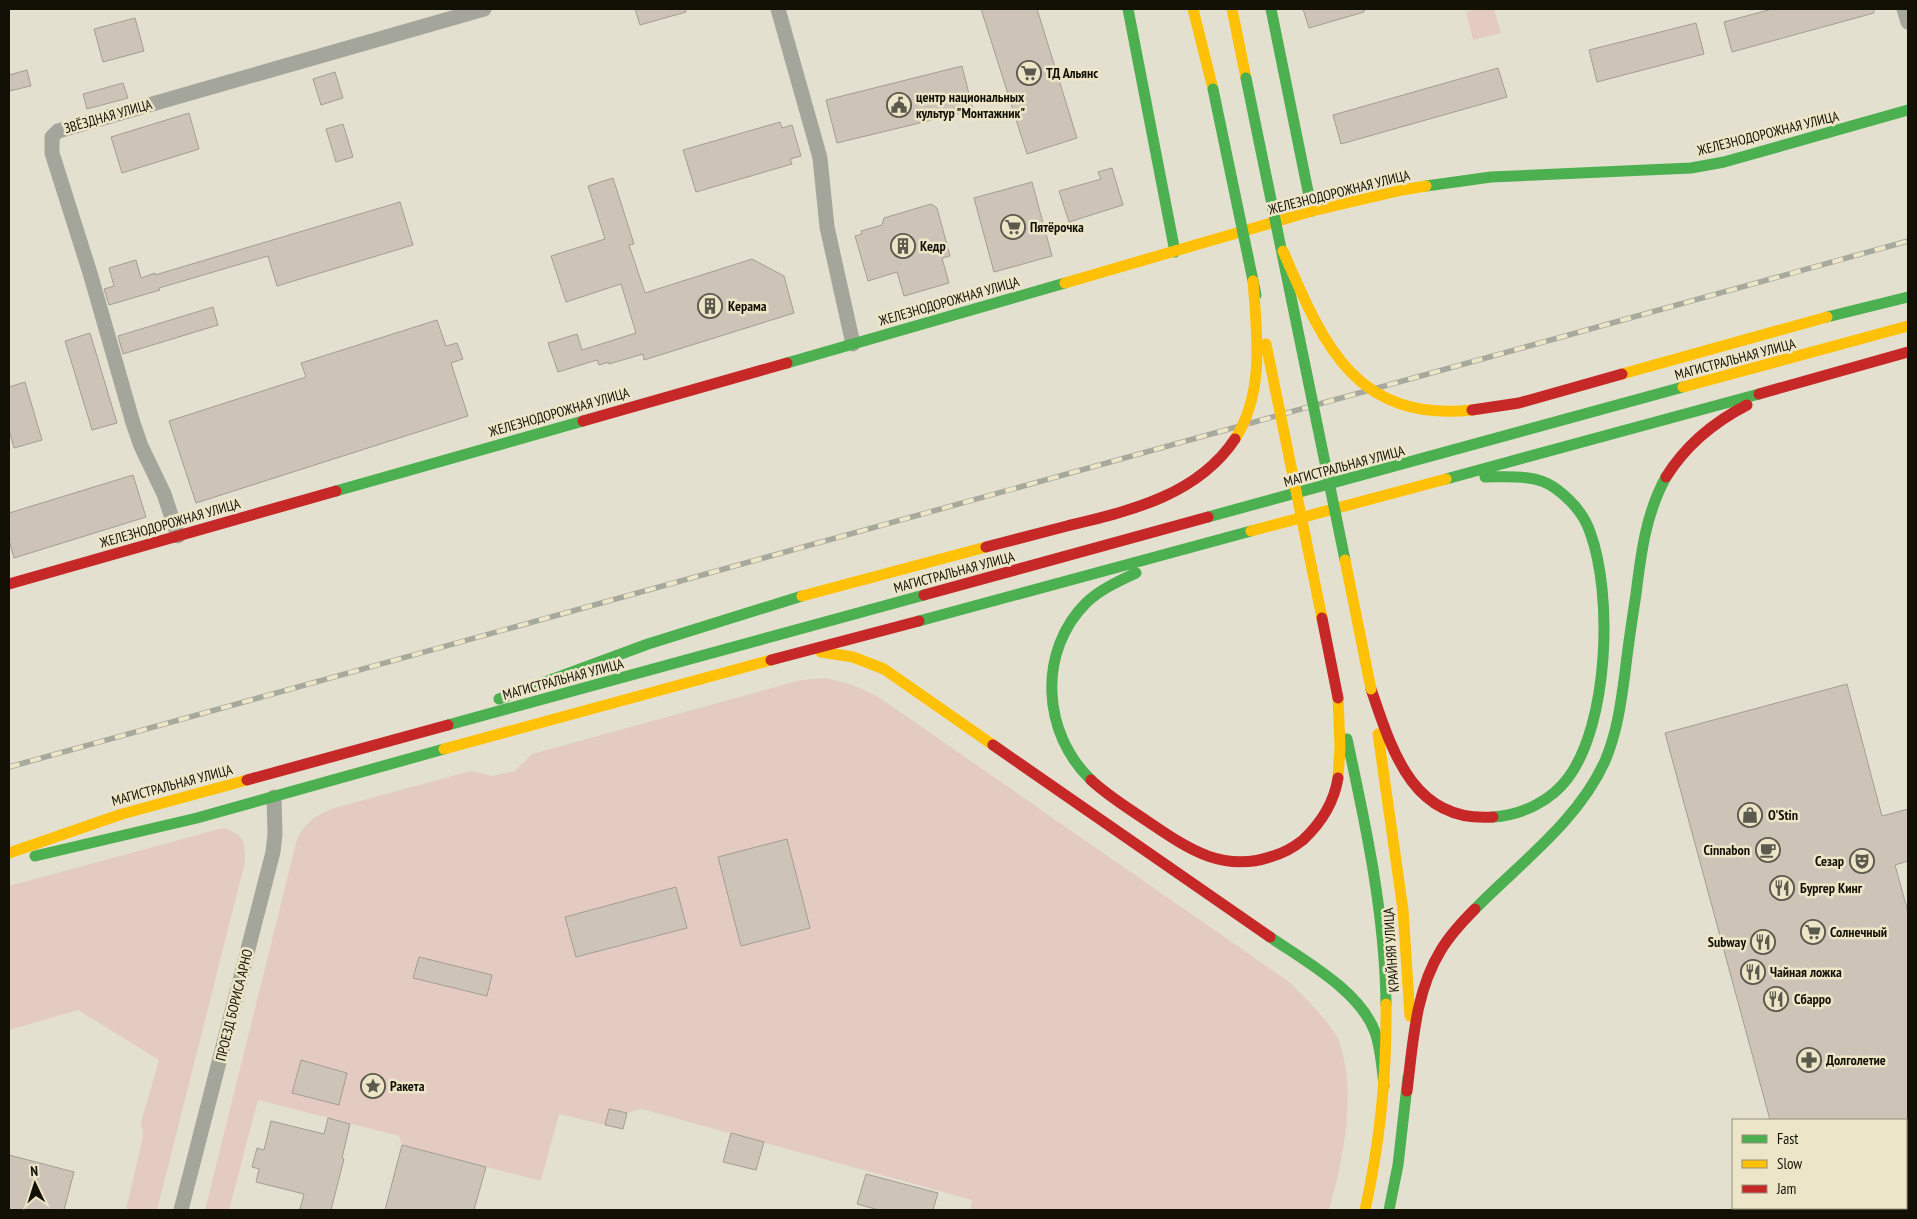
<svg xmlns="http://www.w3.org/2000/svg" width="1917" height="1219" font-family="'PT Sans Narrow',sans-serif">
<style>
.green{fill:#e3cbc1}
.building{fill:#cdc3b6;stroke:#a49d93}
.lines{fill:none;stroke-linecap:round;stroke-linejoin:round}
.street{stroke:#a4a69c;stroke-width:15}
.fast{stroke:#4caf50;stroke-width:11}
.slow{stroke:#ffc107;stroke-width:11}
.jam{stroke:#c62828;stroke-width:11}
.rail-casing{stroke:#a8a99d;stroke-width:5.5}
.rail{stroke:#ece5c8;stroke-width:4;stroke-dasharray:11;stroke-linecap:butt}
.fast-bridge{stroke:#4caf50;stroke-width:11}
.slow-bridge{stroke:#ffc107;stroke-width:11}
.jam-bridge{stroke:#c62828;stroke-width:11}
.labels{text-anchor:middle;stroke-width:5;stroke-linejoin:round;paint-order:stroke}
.poi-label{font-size:14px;font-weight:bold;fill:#131006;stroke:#ece5c8;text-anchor:start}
.street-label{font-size:14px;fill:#131006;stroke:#ece5c8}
</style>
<rect width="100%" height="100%" fill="#e4e0d0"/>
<!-- green -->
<path class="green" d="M1476 9H1494L1501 33 1473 40 1466 12Z
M825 678 850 684 877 696 1288 981C1305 997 1323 1015 1336 1035 1342 1045 1344 1060 1346 1071 1352 1119 1341 1165 1329 1210H970L972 1200 642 1109 627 1113 609 1109 605 1125 559 1114 541 1181 402 1145 399 1136 258 1100 229 1210H205L296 843C303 824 315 815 334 808L471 771 492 776 515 771 532 754 801 680Z
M223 828C244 834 245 841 245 862L157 1210H126L143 1136 141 1122 159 1060 78 1010 9 1030V886Z"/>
<!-- building -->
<path class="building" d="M635 9H685L686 12 640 25Z
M981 9H1037L1077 138 1027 154Z
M1303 9H1364V12L1309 28Z
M1772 9H1874V13L1732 52 1724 22Z
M135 18 144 51 103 62 94 29Z
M1696 23 1704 54 1597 82 1589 50Z
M962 66 973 110 837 143 826 100Z
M1498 68 1507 97 1341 144 1333 115Z
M27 70 31 86 9 91V75Z
M335 72 343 98 321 105 313 79Z
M123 83 128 98 87 109 83 94Z
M189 113 199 149 122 173 111 137Z
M780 122 782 128 792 125 801 156 790 159 792 164 696 192 683 150Z
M343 124 353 157 336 162 326 129Z
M1112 168 1123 205 1069 222 1059 191 1101 179 1098 172Z
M613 178 634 244 629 245 645 293 752 259 784 276 794 313 644 360 643 354 609 364V362L599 365 597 360 558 372 548 343 577 334 582 350 636 333 621 284 566 302 551 256 605 239 588 186Z
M1032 182 1052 256 994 272 974 198Z
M400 202 413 245 277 286 268 256 159 288 160 290 109 305 104 289 114 286 109 268 136 260 141 278 155 273V275Z
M931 204 937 208 950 256 942 258 949 283 904 296 897 272 868 281 855 236 862 234 861 231 882 225 884 218Z
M213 307 218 325 123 354 118 336Z
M437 320 446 346 457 343 463 359 451 363 468 416 196 503 169 421 306 377 301 363Z
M90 333 117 423 92 430 65 341Z
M25 382 42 440 14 448 9 430V387Z
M133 475 146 517 14 558 9 540V513Z
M1847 684 1882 816 1908 809V861L1895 865 1908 912V1120H1770L1665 733Z
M787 839 810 928 741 946 718 857Z
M676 887 687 928 576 957 565 917Z
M419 957 492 975 487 996 413 978Z
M301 1060 347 1073 339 1105 292 1093Z
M609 1109 627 1113 623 1129 605 1125Z
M328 1118 350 1124 342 1158 344 1159 331 1210H307L300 1209 304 1194 256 1182 259 1169 252 1167 257 1148 264 1150 271 1121 324 1134Z
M731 1133 764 1142 756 1170 723 1162Z
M402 1145 486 1167 474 1210H385Z
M9 1155 74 1172 64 1210H9Z
M866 1174 938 1193 933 1210H879L857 1204Z"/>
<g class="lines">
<!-- street -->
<path class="street" d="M778 9 820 158 827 227 853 344
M1904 9 1908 22
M178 536 164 494 141 446 133 423 90 273 52 153V137L58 131 484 9
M181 1210 273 852 275 834 274 797"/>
<!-- fast -->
<path class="fast" d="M1128 9 1175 252
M1271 9 1312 211
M1426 186 1491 177 1691 168 1724 162 1908 110
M1827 317 1908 297
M787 363 1065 283
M1485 477C1507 477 1536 474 1555 488 1570 499 1584 514 1590 532 1613 594 1609 723 1568 778 1551 801 1522 815 1493 817
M1446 479 1759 394
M336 491 583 421
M1208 517 1683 387
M919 621 1251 531
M499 699 648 644 802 596
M448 725 924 595
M1347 739C1366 826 1385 915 1386 1004
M1091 780C1042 733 1037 651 1087 602 1101 589 1119 581 1136 573
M35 856 197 818 444 749
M1475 909C1520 863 1578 821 1605 761 1617 733 1621 703 1625 673 1628 646 1632 620 1636 594 1641 553 1646 513 1666 477
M1270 937C1305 961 1360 991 1375 1032 1381 1049 1382 1068 1384 1086
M1389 1210 1398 1165 1408 1077"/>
<!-- slow -->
<path class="slow" d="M1193 9 1213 89
M1232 9 1246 78
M1065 283 1312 211 1402 190 1426 186
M1683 387 1908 326
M1251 531 1446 479
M821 652 853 657 884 669 993 745
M1338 698 1340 747 1338 778
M1378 734 1403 910 1410 1016
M444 749 771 660
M9 853 122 814 247 780
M1365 1210C1380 1142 1387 1074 1386 1004"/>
<!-- jam -->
<path class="jam" d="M1759 394 1908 352
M583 421 787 363
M1666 477C1686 445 1714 422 1747 405
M9 584 336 491
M924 595 1208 517
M771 660 919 621
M1371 689C1392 751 1413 823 1493 817
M993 745 1270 937
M247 780 448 725
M1091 780C1108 796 1128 808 1147 821 1187 848 1223 874 1273 856 1284 853 1294 847 1303 840 1321 823 1334 803 1338 778
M1407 1091C1413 1043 1415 992 1441 950 1450 935 1463 921 1475 909"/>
<defs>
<path id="rail" d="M9 767 1908 241"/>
</defs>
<!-- rail casing -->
<use href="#rail" class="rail-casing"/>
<!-- rail -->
<use href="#rail" class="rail"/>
<!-- fast-bridge -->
<path class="fast-bridge" d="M1246 78 1345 560
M1213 89 1256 295"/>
<!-- slow-bridge -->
<path class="slow-bridge" d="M1283 251C1323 343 1354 422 1472 410
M1266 344 1322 618
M1622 374 1827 317
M1235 439C1265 392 1257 334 1253 281
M1345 560 1371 689
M802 596 986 547"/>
<!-- jam-bridge -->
<path class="jam-bridge" d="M1472 410 1519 403 1622 374
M986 547C1013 540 1040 533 1067 526 1129 511 1197 496 1235 439
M1322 618 1338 698"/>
</g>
<!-- icons -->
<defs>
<symbol id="supermarket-ring" viewBox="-11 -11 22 22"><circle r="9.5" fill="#ece5c8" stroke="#5c594d" stroke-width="1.5"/><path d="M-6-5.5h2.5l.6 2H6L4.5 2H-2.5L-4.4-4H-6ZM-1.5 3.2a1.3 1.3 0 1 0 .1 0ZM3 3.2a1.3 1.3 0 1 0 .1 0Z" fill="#5c594d"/></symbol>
<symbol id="civic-ring" viewBox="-11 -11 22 22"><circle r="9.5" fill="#ece5c8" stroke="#5c594d" stroke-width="1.5"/><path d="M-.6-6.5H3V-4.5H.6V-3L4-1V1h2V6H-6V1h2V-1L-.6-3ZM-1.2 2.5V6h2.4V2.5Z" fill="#5c594d"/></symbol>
<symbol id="building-ring" viewBox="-11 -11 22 22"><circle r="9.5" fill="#ece5c8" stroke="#5c594d" stroke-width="1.5"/><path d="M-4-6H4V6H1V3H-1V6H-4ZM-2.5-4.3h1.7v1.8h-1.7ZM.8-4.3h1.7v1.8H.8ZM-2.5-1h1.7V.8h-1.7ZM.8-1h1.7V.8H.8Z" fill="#5c594d"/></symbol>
<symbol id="shop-ring" viewBox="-11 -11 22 22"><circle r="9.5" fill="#ece5c8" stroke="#5c594d" stroke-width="1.5"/><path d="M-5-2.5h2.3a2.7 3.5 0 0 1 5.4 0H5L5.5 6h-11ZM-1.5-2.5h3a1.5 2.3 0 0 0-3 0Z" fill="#5c594d"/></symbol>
<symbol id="cafe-ring" viewBox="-11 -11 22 22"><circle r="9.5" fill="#ece5c8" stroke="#5c594d" stroke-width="1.5"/><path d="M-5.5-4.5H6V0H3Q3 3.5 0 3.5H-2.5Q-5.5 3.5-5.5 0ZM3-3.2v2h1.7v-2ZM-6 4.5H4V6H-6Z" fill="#5c594d"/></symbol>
<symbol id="theatre-ring" viewBox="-11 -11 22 22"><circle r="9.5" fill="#ece5c8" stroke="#5c594d" stroke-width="1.5"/><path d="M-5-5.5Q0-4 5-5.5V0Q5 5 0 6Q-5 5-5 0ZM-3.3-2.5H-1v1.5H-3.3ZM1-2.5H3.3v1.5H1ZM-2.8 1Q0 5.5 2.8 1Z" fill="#5c594d"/></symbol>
<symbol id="restaurant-ring" viewBox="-11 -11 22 22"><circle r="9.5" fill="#ece5c8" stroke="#5c594d" stroke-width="1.5"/><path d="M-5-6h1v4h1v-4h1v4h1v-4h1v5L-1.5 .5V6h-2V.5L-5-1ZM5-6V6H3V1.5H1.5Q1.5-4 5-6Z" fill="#5c594d"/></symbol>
<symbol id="pharmacy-ring" viewBox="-11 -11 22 22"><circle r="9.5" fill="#ece5c8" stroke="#5c594d" stroke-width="1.5"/><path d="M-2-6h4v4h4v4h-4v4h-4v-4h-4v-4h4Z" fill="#5c594d"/></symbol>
<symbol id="sight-ring" viewBox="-11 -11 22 22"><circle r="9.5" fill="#ece5c8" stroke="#5c594d" stroke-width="1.5"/><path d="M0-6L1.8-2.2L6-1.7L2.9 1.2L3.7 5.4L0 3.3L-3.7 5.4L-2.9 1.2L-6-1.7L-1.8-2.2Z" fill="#5c594d"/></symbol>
</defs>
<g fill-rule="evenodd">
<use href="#supermarket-ring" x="1015" y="59" width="28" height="28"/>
<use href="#civic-ring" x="885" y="91" width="28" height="28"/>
<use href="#supermarket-ring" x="999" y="213" width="28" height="28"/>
<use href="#building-ring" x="889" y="232" width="28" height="28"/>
<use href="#building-ring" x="696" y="292" width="28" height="28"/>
<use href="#shop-ring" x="1736" y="801" width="28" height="28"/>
<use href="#cafe-ring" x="1754" y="836" width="28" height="28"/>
<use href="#theatre-ring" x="1848" y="847" width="28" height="28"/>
<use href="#restaurant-ring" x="1768" y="874" width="28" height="28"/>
<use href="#supermarket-ring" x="1799" y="918" width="28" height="28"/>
<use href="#restaurant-ring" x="1749" y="928" width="28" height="28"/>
<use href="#restaurant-ring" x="1739" y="958" width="28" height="28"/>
<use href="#restaurant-ring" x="1762" y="985" width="28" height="28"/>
<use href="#pharmacy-ring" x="1795" y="1046" width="28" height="28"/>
<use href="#sight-ring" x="359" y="1072" width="28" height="28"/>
</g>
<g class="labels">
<!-- poi labels -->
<g class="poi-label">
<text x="1046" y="78">ТД Альянс</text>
<text x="916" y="102">центр национальных<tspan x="916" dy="16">культур "Монтажник"</tspan></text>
<text x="1030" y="232">Пятёрочка</text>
<text x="920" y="251">Кедр</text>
<text x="728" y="311">Керама</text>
<text x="1768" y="820">O'Stin</text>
<text x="1750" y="855" text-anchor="end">Cinnabon</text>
<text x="1844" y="866" text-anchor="end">Сезар</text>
<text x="1800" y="893">Бургер Кинг</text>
<text x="1830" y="937">Солнечный</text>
<text x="1746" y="947" text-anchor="end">Subway</text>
<text x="1770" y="977">Чайная ложка</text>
<text x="1794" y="1004">Сбарро</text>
<text x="1826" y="1065">Долголетие</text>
<text x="390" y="1091">Ракета</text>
</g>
<!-- street labels -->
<g class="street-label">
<text transform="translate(108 116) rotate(-16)" y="5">ЗВЁЗДНАЯ УЛИЦА</text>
<text transform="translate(1768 133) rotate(-14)" y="5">ЖЕЛЕЗНОДОРОЖНАЯ УЛИЦА</text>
<text transform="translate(1339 192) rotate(-14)" y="5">ЖЕЛЕЗНОДОРОЖНАЯ УЛИЦА</text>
<text transform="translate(949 301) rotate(-16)" y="5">ЖЕЛЕЗНОДОРОЖНАЯ УЛИЦА</text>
<text transform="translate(1735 359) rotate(-15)" y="5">МАГИСТРАЛЬНАЯ УЛИЦА</text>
<text transform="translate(559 412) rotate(-16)" y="5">ЖЕЛЕЗНОДОРОЖНАЯ УЛИЦА</text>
<text transform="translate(1344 466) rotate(-15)" y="5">МАГИСТРАЛЬНАЯ УЛИЦА</text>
<text transform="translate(170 523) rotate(-16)" y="5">ЖЕЛЕЗНОДОРОЖНАЯ УЛИЦА</text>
<text transform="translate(954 572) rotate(-15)" y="5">МАГИСТРАЛЬНАЯ УЛИЦА</text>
<text transform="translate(563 679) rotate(-15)" y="5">МАГИСТРАЛЬНАЯ УЛИЦА</text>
<text transform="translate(172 785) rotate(-15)" y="5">МАГИСТРАЛЬНАЯ УЛИЦА</text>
<text transform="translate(1391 950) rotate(-94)" y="5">КРАЙНЯЯ УЛИЦА</text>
<text transform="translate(234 1005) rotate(-76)" y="5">ПРОЕЗД БОРИСА АРНО</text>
</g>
</g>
<!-- border -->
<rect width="1917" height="1219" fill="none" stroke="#131006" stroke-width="20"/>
<!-- legend -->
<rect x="1732" y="1119" width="175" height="90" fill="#ece5c8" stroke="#95907a"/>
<rect x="1742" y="1135" width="25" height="8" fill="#4caf50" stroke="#95907a"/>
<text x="1777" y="1144" font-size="15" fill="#131006">Fast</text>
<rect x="1742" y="1160" width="25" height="8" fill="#ffc107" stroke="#95907a"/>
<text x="1777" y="1169" font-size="15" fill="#131006">Slow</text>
<rect x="1742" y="1185" width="25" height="8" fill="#c62828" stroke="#95907a"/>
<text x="1777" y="1194" font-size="15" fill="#131006">Jam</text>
<!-- north arrow -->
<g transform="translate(35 1184) rotate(356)" stroke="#ece5c8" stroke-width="4" paint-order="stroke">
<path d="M0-4L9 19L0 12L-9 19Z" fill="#131006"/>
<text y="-8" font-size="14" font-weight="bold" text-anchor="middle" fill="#131006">N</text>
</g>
</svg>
